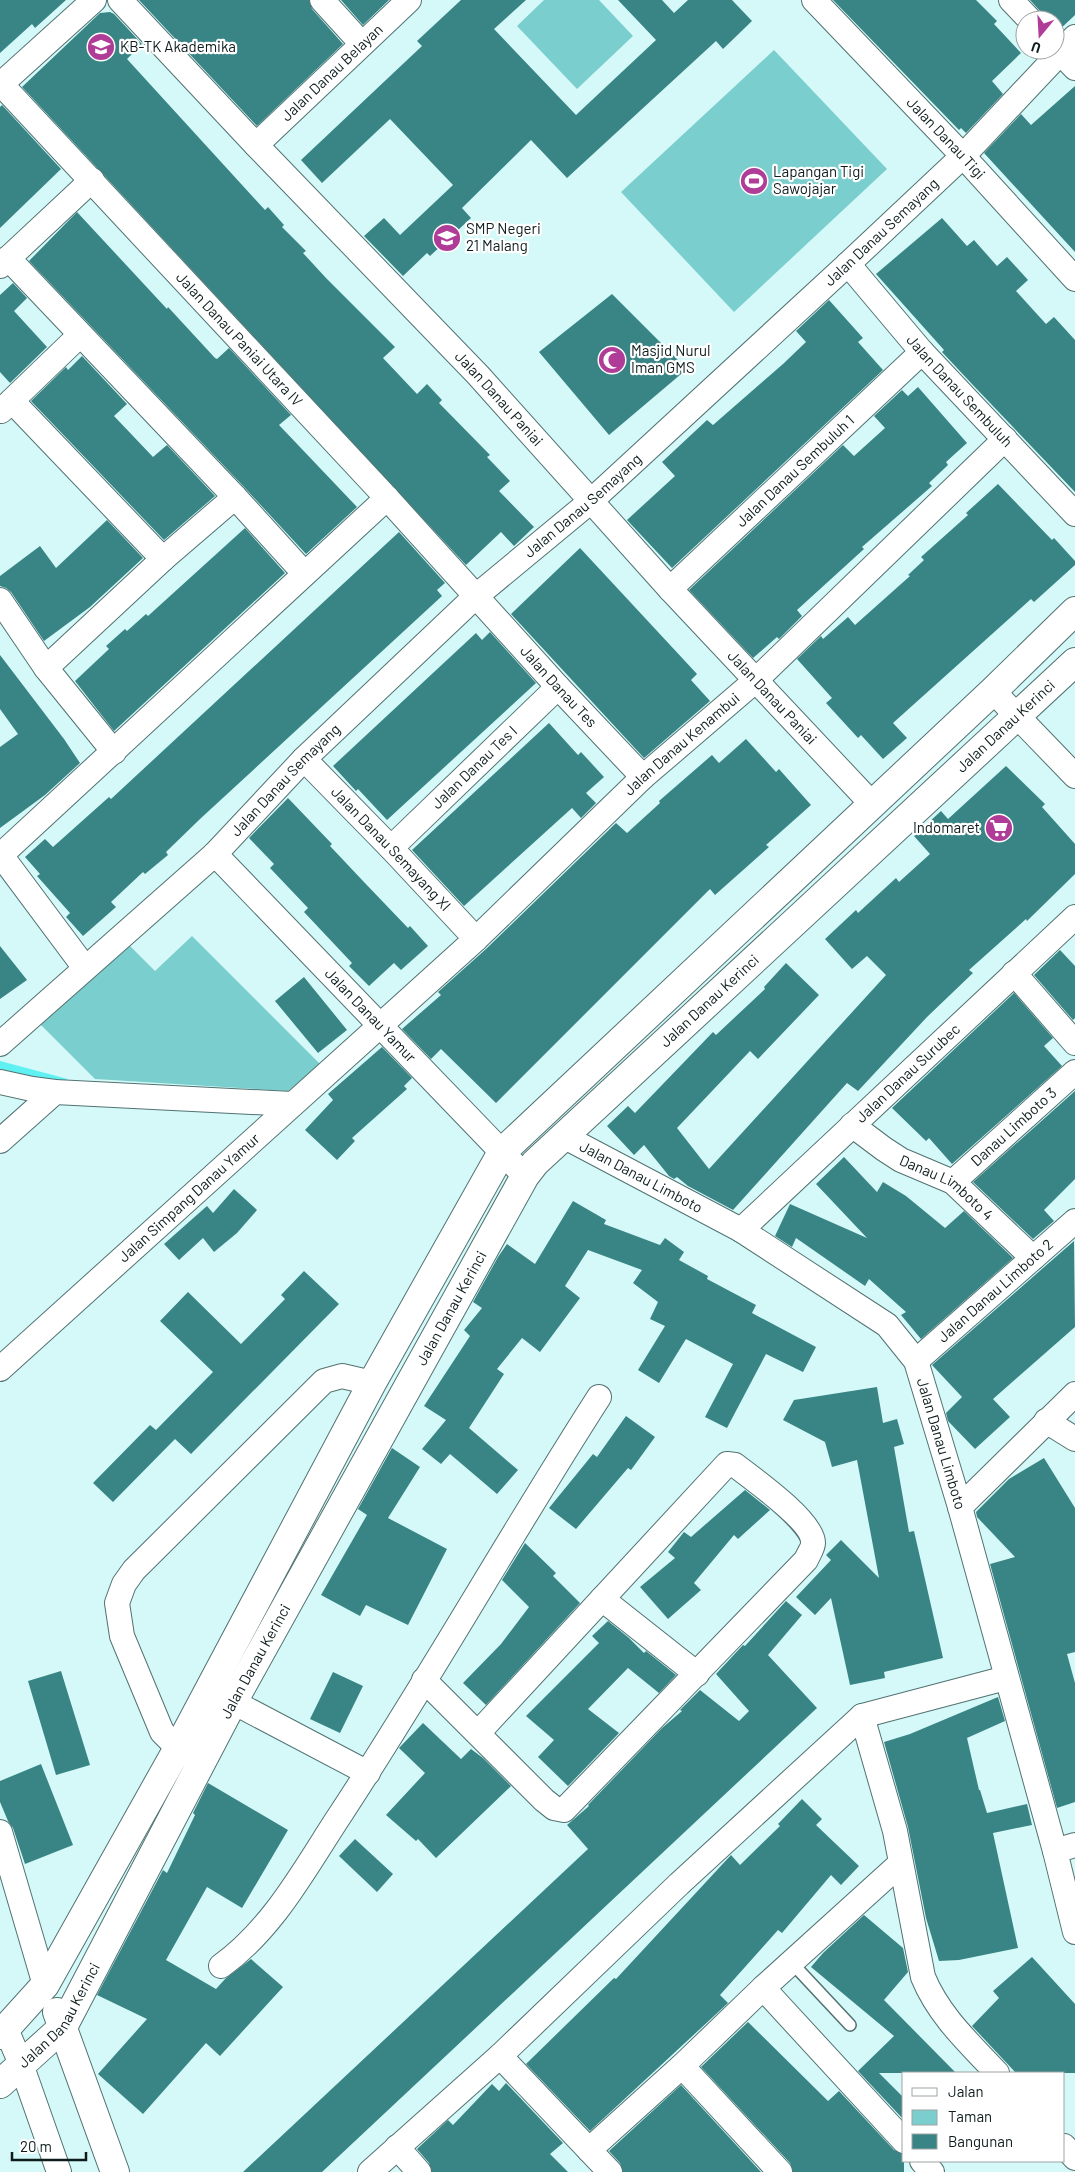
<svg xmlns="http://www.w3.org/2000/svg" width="1075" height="2172" font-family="Barlow,sans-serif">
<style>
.green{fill:#7bcece}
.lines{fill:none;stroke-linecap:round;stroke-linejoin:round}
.stream{stroke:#5ff1f2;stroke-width:8}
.building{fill:#398585}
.service-casing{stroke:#527272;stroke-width:14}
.minor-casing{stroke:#527272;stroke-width:26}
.tertiary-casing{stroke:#527272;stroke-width:30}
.service{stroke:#fff;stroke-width:11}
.minor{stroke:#fff;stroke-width:24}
.tertiary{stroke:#fff;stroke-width:28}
.labels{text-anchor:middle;stroke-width:4.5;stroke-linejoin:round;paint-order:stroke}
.poi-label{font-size:15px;fill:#0e1c1c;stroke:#fff;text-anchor:start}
.street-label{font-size:15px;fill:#0e1c1c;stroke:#fff}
</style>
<rect width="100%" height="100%" fill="#d5f9f8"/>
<!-- green -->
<path class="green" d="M544 0H599L633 36 577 89 517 26Z
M774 50 887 169 734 312 621 192Z
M192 936 321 1065 288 1091 95 1079 38 1022 127 943 155 971Z"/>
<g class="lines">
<!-- stream -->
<path class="stream" d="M0 1065 64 1082"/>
</g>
<!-- building -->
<path class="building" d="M0 0H66L35 28 32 24 0 53Z
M139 0H309L312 9 343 44 257 126Z
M341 0H389L363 25Z
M461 0H526L494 29 576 115 656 40 618 0H662L674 13 688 0H732L752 21 723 49 716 41 567 178 531 140 462 208 471 218 430 256 427 253 403 276 364 236 384 218 400 235 453 185 390 119 322 183 301 160 422 46 417 41Z
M833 0H976L997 21 994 24 1021 53 992 81 1003 94 966 133 961 128 959 130Z
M1030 0H1075V15L1055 34V20H1043L1040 11Z
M110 12 114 14 142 44 127 59 265 210 268 207 284 225 282 227 306 251 303 253 326 278 395 347 383 358 417 394 427 384 442 400 439 403 490 455 487 457 510 481 499 491 534 527 514 546 501 532 466 565 22 87 100 13Z
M1075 86V252L984 153 1021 114 1031 125Z
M2 105 61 169 0 228V107Z
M77 212 167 309 168 307 215 358 217 359 229 348 291 415 279 425 357 507 306 554 245 488 29 261Z
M942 218 967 246 974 240 997 266 1007 257 1028 280 1016 291 1046 324 1054 317 1075 340V492L971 383 942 352 944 350 876 274Z
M13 283 27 298 14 311 47 347 10 383 0 372V295Z
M612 294 687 369 609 435 539 352Z
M829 300 863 338 858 342 883 370 672 568 627 520 675 476 662 462 707 420 713 425 783 364 806 342 796 331Z
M82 356 127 404 114 416 153 457 167 445 215 496 164 540 31 401 66 367 68 370Z
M918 387 967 443 946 462 948 465 929 483 932 486 862 547 864 549 797 610 802 616 779 639 777 637 753 658 689 590 843 445 854 456 885 428 874 416 902 390 908 396Z
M998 484 1052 540 1054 538 1075 561V565L1034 602 1031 599 893 723 907 738 883 759 861 735 858 738 826 703 832 698 797 659 821 636 823 639 848 617 855 625 910 576 908 575 924 560 921 557 968 515 966 513Z
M107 520 143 558 90 607 44 641 11 592 6 588 0 586V576L40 546 56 568Z
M245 528 285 573 114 731 75 681 109 649 106 646 125 629 127 631 146 614 148 616Z
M399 532 445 583 437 590 442 596 200 819 166 852 168 855 145 874 143 872 111 902 116 907 83 936 66 917 70 913 37 876 40 874 25 857 45 839 53 847 109 797 111 799Z
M580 548 697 674 691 680 710 701 644 758 511 614Z
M490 632 536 683 387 820 358 789 356 791 333 766 476 633 482 640Z
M0 655 64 739 80 763 45 795 0 828V747L18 734 0 709Z
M549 723 578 755 581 752 604 777 586 793 596 803 581 818 572 808 464 906 412 850Z
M746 739 776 772 779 769 811 805 766 845 769 847 715 895 710 889 496 1103 441 1049 431 1059 402 1029 441 995 438 992 486 949 616 823 627 833 660 803 659 801 712 755 719 763Z
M1006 766 1045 804 1042 807 1075 844V874L1027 921 1026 919 969 970 973 973 927 1017 858 1091 847 1083 733 1210 688 1186 677 1177 674 1179 669 1176 644 1145 634 1155 607 1126 628 1106 635 1113 713 1032 716 1035 765 989 764 987 786 963 819 995 758 1059 750 1051 677 1128 709 1169 886 975 867 956 852 969 825 939 856 910 858 913 896 878 899 882 930 854 914 836 941 811 948 819Z
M288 798 332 844 330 846 363 881 408 928 410 926 428 946 401 970 394 963 369 986 349 966 352 963 304 912 308 908 270 868 274 864 249 838Z
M0 946 27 980 0 999Z
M1060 950 1075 966V1018L1073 1020 1034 975Z
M304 977 347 1030 318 1053 275 1001Z
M1014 993 1053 1038 1044 1046 1062 1066 952 1164 929 1138 926 1141 892 1108Z
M382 1047 412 1078 404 1086 407 1089 352 1138 355 1141 337 1160 305 1130 333 1100 328 1094Z
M1075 1091V1179L1044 1210 1054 1221 1033 1239 973 1182Z
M844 1157 877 1192 883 1182 906 1196 945 1228 964 1211 1013 1258 921 1339 901 1315 906 1312 869 1279 865 1286 796 1238 792 1247 775 1236 790 1204 867 1238 816 1184Z
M234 1189 257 1210 237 1233 214 1252 203 1238 179 1260 164 1244 207 1206 213 1213Z
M573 1201 606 1220 604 1224 660 1245 665 1238 684 1252 679 1260 708 1276 707 1279 756 1305 752 1313 816 1347 803 1372 766 1354 727 1428 705 1417 733 1364 686 1339 659 1383 638 1370 665 1326 650 1319 658 1302 633 1283 642 1270 588 1250 565 1286 580 1298 540 1352 522 1338 497 1369 504 1374 469 1428 518 1470 497 1494 450 1454 441 1464 422 1449 446 1420 424 1406 470 1336 464 1330 482 1308 473 1302 498 1257 507 1244 535 1264Z
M1074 1241 1075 1327 993 1399 1010 1417 975 1449 948 1421 946 1413 962 1397 932 1365Z
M304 1271 339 1304 191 1454 175 1439 113 1502 93 1483 150 1425 156 1430 213 1372 160 1321 188 1292 241 1344 285 1299 281 1295Z
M877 1387 883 1423 897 1419 904 1444 894 1447 909 1532 914 1531 943 1658 884 1672 885 1678 850 1685 831 1598 815 1615 796 1597 831 1560 826 1555 841 1540 879 1578 857 1460 832 1467 825 1442 783 1420 794 1400Z
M626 1416 655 1437 631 1470 628 1468 576 1529 549 1508 593 1454 597 1457Z
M392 1448 420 1467 388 1518 447 1549 408 1625 366 1605 360 1616 321 1595 367 1515 358 1509Z
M1044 1458 1075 1508V1652L1067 1654 1075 1683V1802L1057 1808 990 1564 1015 1557 977 1517 976 1512 1009 1479Z
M745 1490 770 1510 738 1539 734 1535 694 1583 701 1590 668 1619 640 1587 675 1558 668 1552 684 1532 691 1537Z
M525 1543 556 1573 553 1576 580 1603 486 1705 463 1683 501 1644 529 1607 502 1580Z
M786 1601 802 1615 768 1655 817 1708 322 2172H243L588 1849 567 1825 589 1806 588 1805 662 1728 682 1711 680 1710 700 1690 739 1721 749 1711 716 1674 743 1645 745 1646Z
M608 1621 629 1638 644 1653 646 1651 676 1675 659 1693 628 1668 588 1709 619 1733 568 1786 538 1757 554 1740 526 1716 599 1643 592 1636Z
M61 1671 90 1765 56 1775 28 1681Z
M333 1672 363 1686 340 1733 310 1719Z
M998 1697 1005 1721 967 1738 979 1790H980L987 1813 1027 1804 1032 1825 993 1833 1018 1948 959 1960 939 1961 926 1918 908 1827 884 1742 910 1734Z
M423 1723 461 1759 471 1749 483 1758 511 1786 436 1858 418 1839 416 1841 386 1815 425 1773 399 1748Z
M41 1764 73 1845 25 1864 13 1828 8 1821 0 1802V1781Z
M208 1783 288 1830 242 1908 207 1887 166 1960 216 1989 225 1979 251 1959 283 1987 220 2056 206 2043 143 2114 98 2074 147 2019 97 1995 163 1870 167 1873 195 1815 193 1813Z
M802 1799 822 1819 816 1825 859 1866 841 1885 831 1875 782 1933 778 1930 720 1995 728 2003 590 2131 526 2064 614 1978 616 1979 731 1855 740 1865 780 1826 778 1824Z
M355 1839 393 1874 377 1892 339 1856Z
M864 1915 903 1948 908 1972 884 2000 956 2073H879L904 2098V2120L858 2071 894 2036 811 1967 823 1953Z
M1032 1957 1075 2004V2073H1016L972 2026 999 1998 993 1991Z
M748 2022 828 2101 839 2091 894 2150 904 2154V2172H793L790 2163 701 2067Z
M506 2083 563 2143 550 2154 568 2172H432L429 2163 417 2149 448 2120 453 2125 492 2084 499 2091Z
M681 2085 761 2172H623L620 2163 609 2151Z"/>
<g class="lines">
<defs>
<path id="service" d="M792 1963 850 2025"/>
<g id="minor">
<path id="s1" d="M120 0 256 145 478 375 670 589 872 804"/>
<path d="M322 0 362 44"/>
<path id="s2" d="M814 0 963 156 1075 279"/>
<path d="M1011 0 1030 20"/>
<path d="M1055 47 1075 68"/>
<path id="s3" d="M1 84 387 498 558 687 643 777"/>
<path d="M0 85 94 0"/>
<path id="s4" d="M256 145 409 0"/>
<path d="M8 258 235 497 304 573"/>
<path id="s5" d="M848 264 922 352 1075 514"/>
<path d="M0 266 92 180"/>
<path d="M12 401 163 559"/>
<path d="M1 411 80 335"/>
<path id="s6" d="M670 589 922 352"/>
<path d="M0 600 46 668 114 752"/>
<path d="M46 668 163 559 235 497"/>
<path d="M993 691 1075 776"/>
<path id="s7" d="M304 759 391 848 476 939"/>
<path id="s8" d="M391 848 558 687"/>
<path d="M0 854 85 968"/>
<path id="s9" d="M215 854 525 1176"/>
<path d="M1 855 387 498"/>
<path d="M1014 973 1075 1043"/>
<path id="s10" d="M0 1044 215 854 304 759 475 597 591 501 848 264 963 156 1075 37"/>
<path d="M0 1082 32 1089 55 1092 292 1104"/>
<path id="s11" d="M852 1125 884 1149 901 1160 953 1182 1033 1258"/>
<path id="s12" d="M565 1137 741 1230 887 1325 916 1361 960 1507 1055 1851 1075 1932"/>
<path d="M0 1141 55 1092"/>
<path id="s13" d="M953 1182 1075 1072"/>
<path id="s14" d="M741 1230 1075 917"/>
<path id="s15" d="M916 1361 1075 1221"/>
<path id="s16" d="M0 1369 476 939 643 777 755 681 1005 439"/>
<path d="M1046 1421 1075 1439"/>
<path d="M960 1507 1075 1394"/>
<path d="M602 1599 697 1674"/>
<path d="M424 1680 544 1800 554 1808 564 1810 806 1560C808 1555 813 1548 813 1543 814 1522 752 1478 735 1465L727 1464 478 1733"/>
<path d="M233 1702 368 1773"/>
<path d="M862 1716 895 1831 923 1977C939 2016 969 2043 997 2073"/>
<path d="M194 1756 178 1748 162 1732 122 1636 117 1603 124 1584 134 1570 324 1381 342 1376 372 1383"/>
<path d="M0 1832 45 1985"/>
<path d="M1055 1851 1075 1845"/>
<path d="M221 1966C275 1927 306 1866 342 1812 431 1676 511 1534 599 1397"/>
<path d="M763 1988 904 2141"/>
<path d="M6 2029 21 2064 59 2172"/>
<path d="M500 2056 610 2172"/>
<path d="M682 2066 780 2172"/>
<path d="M1064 2146 1075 2158"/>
<path d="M397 2147 419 2172"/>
<path d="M589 2150 682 2066 763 1988 900 1864"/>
<path d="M922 2161 932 2172"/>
<path d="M370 2172 500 2056 679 1884 862 1716 1006 1678"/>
</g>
<g id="tertiary">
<path d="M57 2012 115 2172"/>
<path d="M0 2035 45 1985 178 1748 372 1383 502 1152 993 691 1075 611"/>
<path id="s17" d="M0 2084 63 2027 233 1702 525 1176 535 1163 1075 662"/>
</g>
</defs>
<!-- service casing -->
<use href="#service" class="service-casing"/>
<!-- minor casing -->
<use href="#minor" class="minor-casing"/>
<!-- tertiary casing -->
<use href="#tertiary" class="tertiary-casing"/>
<!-- service -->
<use href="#service" class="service"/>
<!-- minor -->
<use href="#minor" class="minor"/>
<!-- tertiary -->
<use href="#tertiary" class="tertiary"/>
</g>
<!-- icons -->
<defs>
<symbol id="school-disc" viewBox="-11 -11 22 22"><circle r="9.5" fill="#af3d98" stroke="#fff"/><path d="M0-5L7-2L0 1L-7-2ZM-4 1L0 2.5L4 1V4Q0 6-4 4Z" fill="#fff"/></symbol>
<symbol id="stadium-disc" viewBox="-11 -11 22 22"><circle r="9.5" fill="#af3d98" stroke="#fff"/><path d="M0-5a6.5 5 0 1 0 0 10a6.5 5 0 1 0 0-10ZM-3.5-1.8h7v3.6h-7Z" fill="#fff"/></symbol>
<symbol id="mosque-disc" viewBox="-11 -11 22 22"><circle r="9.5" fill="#af3d98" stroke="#fff"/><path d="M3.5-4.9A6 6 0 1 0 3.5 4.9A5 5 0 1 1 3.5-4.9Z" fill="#fff"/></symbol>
<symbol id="supermarket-disc" viewBox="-11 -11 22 22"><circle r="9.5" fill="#af3d98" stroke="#fff"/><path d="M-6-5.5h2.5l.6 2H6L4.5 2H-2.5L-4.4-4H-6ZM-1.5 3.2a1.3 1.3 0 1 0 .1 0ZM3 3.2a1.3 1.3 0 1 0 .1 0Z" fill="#fff"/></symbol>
</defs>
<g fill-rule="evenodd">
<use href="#school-disc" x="85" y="31" width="32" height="32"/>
<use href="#stadium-disc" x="738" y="165" width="32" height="32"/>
<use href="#school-disc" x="431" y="222" width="32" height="32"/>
<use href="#mosque-disc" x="596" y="344" width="32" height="32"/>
<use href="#supermarket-disc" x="983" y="812" width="32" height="32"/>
</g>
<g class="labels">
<!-- poi labels -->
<g class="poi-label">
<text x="120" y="52">KB-TK Akademika</text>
<text x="773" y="177">Lapangan Tigi<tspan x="773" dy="17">Sawojajar</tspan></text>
<text x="466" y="234">SMP Negeri<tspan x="466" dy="17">21 Malang</tspan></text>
<text x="631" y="356">Masjid Nurul<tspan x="631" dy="17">Iman GMS</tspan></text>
<text x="980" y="833" text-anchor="end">Indomaret</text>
</g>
<!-- street labels -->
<g class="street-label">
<text dy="5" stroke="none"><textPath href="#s4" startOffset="105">Jalan Danau Belayan</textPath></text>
<text dy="5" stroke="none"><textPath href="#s2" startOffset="191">Jalan Danau Tigi</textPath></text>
<text dy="5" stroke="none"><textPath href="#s10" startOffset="1199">Jalan Danau Semayang</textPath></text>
<text dy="5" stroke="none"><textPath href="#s3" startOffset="349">Jalan Danau Paniai Utara IV</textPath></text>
<text dy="5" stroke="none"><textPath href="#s5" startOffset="169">Jalan Danau Sembuluh</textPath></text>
<text dy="5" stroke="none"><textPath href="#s1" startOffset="550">Jalan Danau Paniai</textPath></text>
<text dy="5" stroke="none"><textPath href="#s6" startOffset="172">Jalan Danau Sembuluh 1</textPath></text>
<text dy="5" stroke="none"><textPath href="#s10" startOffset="794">Jalan Danau Semayang</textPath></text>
<text dy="5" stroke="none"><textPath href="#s3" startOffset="821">Jalan Danau Tes</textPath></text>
<text dy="5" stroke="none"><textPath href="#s1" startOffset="955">Jalan Danau Paniai</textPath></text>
<text dy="5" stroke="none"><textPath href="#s17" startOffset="1712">Jalan Danau Kerinci</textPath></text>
<text dy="5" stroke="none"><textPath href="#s16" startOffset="925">Jalan Danau Kenambui</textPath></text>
<text dy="5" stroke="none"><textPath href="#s8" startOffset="116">Jalan Danau Tes I</textPath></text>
<text dy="5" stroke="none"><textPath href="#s10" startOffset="389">Jalan Danau Semayang</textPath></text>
<text dy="5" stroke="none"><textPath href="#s7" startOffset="125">Jalan Danau Semayang XI</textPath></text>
<text dy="5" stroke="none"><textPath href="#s17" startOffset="1308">Jalan Danau Kerinci</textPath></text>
<text dy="5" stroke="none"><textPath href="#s9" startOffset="224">Jalan Danau Yamur</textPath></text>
<text dy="5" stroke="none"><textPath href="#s14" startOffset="229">Jalan Danau Surubec</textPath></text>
<text dy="5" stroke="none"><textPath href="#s13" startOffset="82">Danau Limboto 3</textPath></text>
<text dy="5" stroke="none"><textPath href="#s12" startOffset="86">Jalan Danau Limboto</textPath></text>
<text dy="5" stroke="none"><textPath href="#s11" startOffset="114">Danau Limboto 4</textPath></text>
<text dy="5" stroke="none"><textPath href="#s16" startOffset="255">Jalan Simpang Danau Yamur</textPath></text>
<text dy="5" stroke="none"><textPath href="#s15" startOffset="106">Jalan Danau Limboto 2</textPath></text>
<text dy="5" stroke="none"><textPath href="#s17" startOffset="902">Jalan Danau Kerinci</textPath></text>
<text dy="5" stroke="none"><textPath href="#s12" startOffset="506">Jalan Danau Limboto</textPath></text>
<text dy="5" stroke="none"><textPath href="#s17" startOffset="498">Jalan Danau Kerinci</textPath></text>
<text dy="5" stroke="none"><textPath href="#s17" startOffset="92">Jalan Danau Kerinci</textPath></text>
</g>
</g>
<!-- legend -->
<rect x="902" y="2072" width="162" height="90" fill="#ffffff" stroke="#9fa4a4"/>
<rect x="912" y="2088" width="25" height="8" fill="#ffffff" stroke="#9fa4a4"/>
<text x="948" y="2097" font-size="15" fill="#0e1c1c">Jalan</text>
<rect x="912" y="2110" width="25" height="15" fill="#7bcece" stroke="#9fa4a4"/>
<text x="948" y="2122" font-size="15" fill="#0e1c1c">Taman</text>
<rect x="912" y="2134" width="25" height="15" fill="#398585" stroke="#9fa4a4"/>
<text x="948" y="2147" font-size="15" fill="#0e1c1c">Bangunan</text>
<!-- north arrow -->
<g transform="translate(1040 35) rotate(198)"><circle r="24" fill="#ffffff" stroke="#9fa4a4"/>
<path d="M0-4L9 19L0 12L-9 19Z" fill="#af3d98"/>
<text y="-8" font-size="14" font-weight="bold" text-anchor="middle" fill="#0e1c1c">U</text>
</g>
<!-- scale -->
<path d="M12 2152v8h74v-8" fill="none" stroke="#0e1c1c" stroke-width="2.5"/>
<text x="20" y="2152" font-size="15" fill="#0e1c1c" stroke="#ffffff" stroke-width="4" paint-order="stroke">20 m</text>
</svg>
